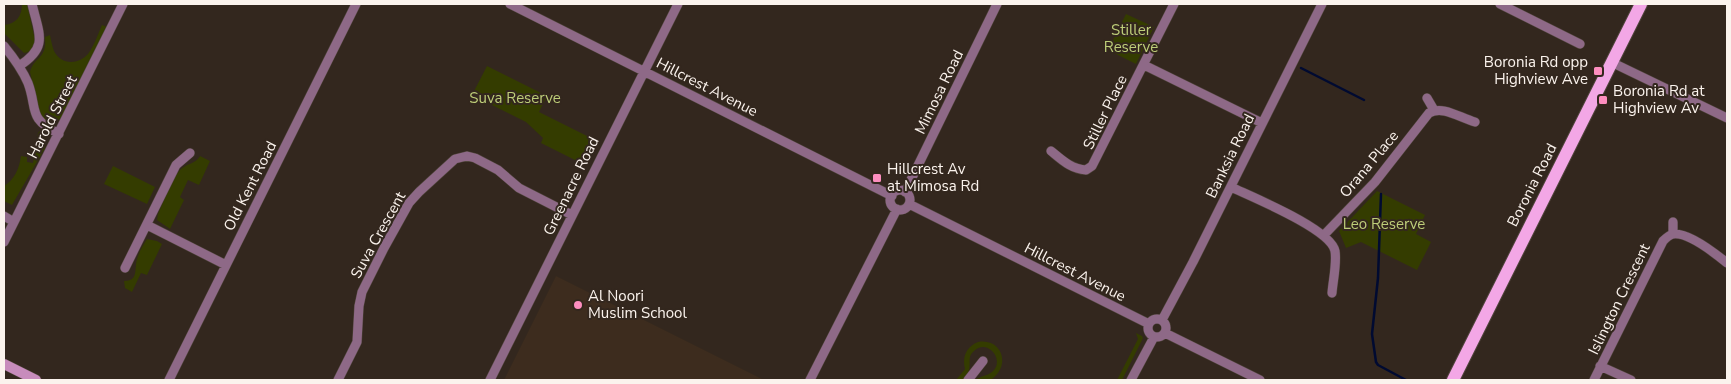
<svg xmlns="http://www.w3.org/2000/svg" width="1731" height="384" font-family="'Nunito Sans',sans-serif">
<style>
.built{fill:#3d2c1e}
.green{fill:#343c00}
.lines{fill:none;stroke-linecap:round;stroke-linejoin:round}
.stream{stroke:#000a31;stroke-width:2.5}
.street-casing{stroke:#4f443b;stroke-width:10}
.secondary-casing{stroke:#4f443b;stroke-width:11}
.primary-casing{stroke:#4f443b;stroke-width:14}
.street{stroke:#8e6987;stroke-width:9}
.secondary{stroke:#c78cbc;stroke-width:10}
.primary{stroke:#f3a7e6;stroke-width:12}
.poi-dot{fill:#fd8ebf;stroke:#33271e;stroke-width:2}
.labels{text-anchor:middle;stroke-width:4;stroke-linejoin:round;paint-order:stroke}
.park-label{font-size:15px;fill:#bece79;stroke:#33271e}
.poi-label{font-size:15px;fill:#fbf3ed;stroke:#33271e;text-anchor:start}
.street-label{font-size:15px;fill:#fbf3ed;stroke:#33271e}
</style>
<rect width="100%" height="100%" fill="#33271e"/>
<!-- built -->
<path class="built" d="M556 276 764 380H504Z"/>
<!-- green -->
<path class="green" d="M22 4H27L35 40C35 47 31 52 24 53L4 33V25C16 24 22 16 22 4Z
M1126 14 1154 27 1136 64 1108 50Z
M102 25 107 27 61 118 55 122 47 121 40 114 30 72C34 56 47 60 45 37L50 35C51 40 52 46 54 51 61 65 78 65 88 54 94 46 98 34 102 25Z
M487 66 547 96 539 112 595 140 583 164 541 143 543 138 526 122 472 95Z
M40 131 46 137 45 148 12 205 4 201V186C15 179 19 169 21 156L27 157V162L33 163 38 133Z
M200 156 210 161 199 185 188 180 180 197 184 200 170 229 157 220 158 214C164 201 171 180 180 170 187 163 196 164 200 156Z
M113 166 155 187 147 204 104 184Z
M1377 191 1425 215 1416 234 1431 242 1417 270 1361 242 1346 248 1339 231Z
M147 239 157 241 162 244 147 275 141 273 132 292 125 288 124 281C139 281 134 269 137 259 139 252 143 245 147 239Z
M1136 333 1142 336 1143 338 1122 380H1117L1138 339Z
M978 342C1002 338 1011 365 992 379L975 380C980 376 987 376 992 372 1006 360 987 338 974 351 967 357 971 363 969 370 968 374 966 377 963 380H956L965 369C962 357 966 347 978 342Z"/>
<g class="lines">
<!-- stream -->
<path class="stream" d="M1301 68 1364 100
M1381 194 1378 278 1372 334 1376 362 1378 365 1406 380"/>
<defs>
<path id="street" d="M510 4 892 196
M1500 4 1580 44
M4 46C13 57 22 69 28 83 38 110 27 118 59 134
M1611 62 1727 118
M1144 65 1262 123
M19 66C49 47 39 34 32 4
M1427 98 1434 110
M1051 151C1062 160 1071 169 1086 170L1092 166 1174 4
M1231 187C1252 197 1331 229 1335 251 1337 264 1333 280 1332 293
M890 200a10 10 0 1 1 20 0a10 10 0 1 1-20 0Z
M905 192 997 4
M909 204 1149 324
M4 216 14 222
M1673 222V234
M147 225 226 265
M1324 235 1375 182 1429 113C1443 105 1460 118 1475 122
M4 242 123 4
M125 268 176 165 190 153
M1148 328a9 9 0 1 1 18 0a9 9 0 1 1-18 0Z
M1162 320 1193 262 1322 4
M1165 333 1260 380
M1600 366 1631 380
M169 380 356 4
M338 380 357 342 359 306 362 292 384 248 409 203 419 192 455 159 467 156 475 158 498 170 519 188 572 215
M490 380 678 4
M810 380 897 209
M968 380 983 361
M1131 380 1154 337
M1594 380 1663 241C1666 238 1669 235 1673 234 1688 232 1716 254 1727 263"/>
<path id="secondary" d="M4 364 36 380"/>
<path id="primary" d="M1453 380 1641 4"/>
</defs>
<!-- street casing -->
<use href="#street" class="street-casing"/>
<!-- secondary casing -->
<use href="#secondary" class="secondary-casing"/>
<!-- primary casing -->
<use href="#primary" class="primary-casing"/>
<!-- street -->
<use href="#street" class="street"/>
<!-- secondary -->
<use href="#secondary" class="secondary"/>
<!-- primary -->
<use href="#primary" class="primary"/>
</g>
<!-- markers -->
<g class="poi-dot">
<rect x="1593" y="66" width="10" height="10" rx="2.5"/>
<rect x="1598" y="95" width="10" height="10" rx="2.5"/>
<rect x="872" y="173" width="10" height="10" rx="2.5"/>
<circle cx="578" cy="305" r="5"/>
</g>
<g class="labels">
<!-- park labels -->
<g class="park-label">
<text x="1131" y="35">Stiller<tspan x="1131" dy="17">Reserve</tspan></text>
<text x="515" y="103">Suva Reserve</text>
<text x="1384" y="229">Leo Reserve</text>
</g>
<!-- poi labels -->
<g class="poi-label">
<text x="1588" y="67" text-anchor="end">Boronia Rd opp<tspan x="1588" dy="17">Highview Ave</tspan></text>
<text x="1613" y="96">Boronia Rd at<tspan x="1613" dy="17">Highview Av</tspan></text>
<text x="887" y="174">Hillcrest Av<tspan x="887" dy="17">at Mimosa Rd</tspan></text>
<text x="588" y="301">Al Noori<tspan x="588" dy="17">Muslim School</tspan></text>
</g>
<!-- street labels -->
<g class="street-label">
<text transform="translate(707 87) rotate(27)" y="5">Hillcrest Avenue</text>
<text transform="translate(939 92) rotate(-64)" y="5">Mimosa Road</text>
<text transform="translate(1105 112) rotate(-64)" y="5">Stiller Place</text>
<text transform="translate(52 117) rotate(-63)" y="5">Harold Street</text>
<text transform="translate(1230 156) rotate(-64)" y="5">Banksia Road</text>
<text transform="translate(1369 164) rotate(-50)" y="5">Orana Place</text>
<text transform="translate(1532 185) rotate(-63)" y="5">Boronia Road</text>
<text transform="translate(250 186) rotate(-63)" y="5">Old Kent Road</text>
<text transform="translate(571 186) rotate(-64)" y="5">Greenacre Road</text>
<text transform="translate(378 235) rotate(-61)" y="5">Suva Crescent</text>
<text transform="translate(1075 272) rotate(27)" y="5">Hillcrest Avenue</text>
<text transform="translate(1619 299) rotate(-64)" y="5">Islington Crescent</text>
</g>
</g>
<!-- border -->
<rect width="1731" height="384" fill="none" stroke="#fbf3ed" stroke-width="10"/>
</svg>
